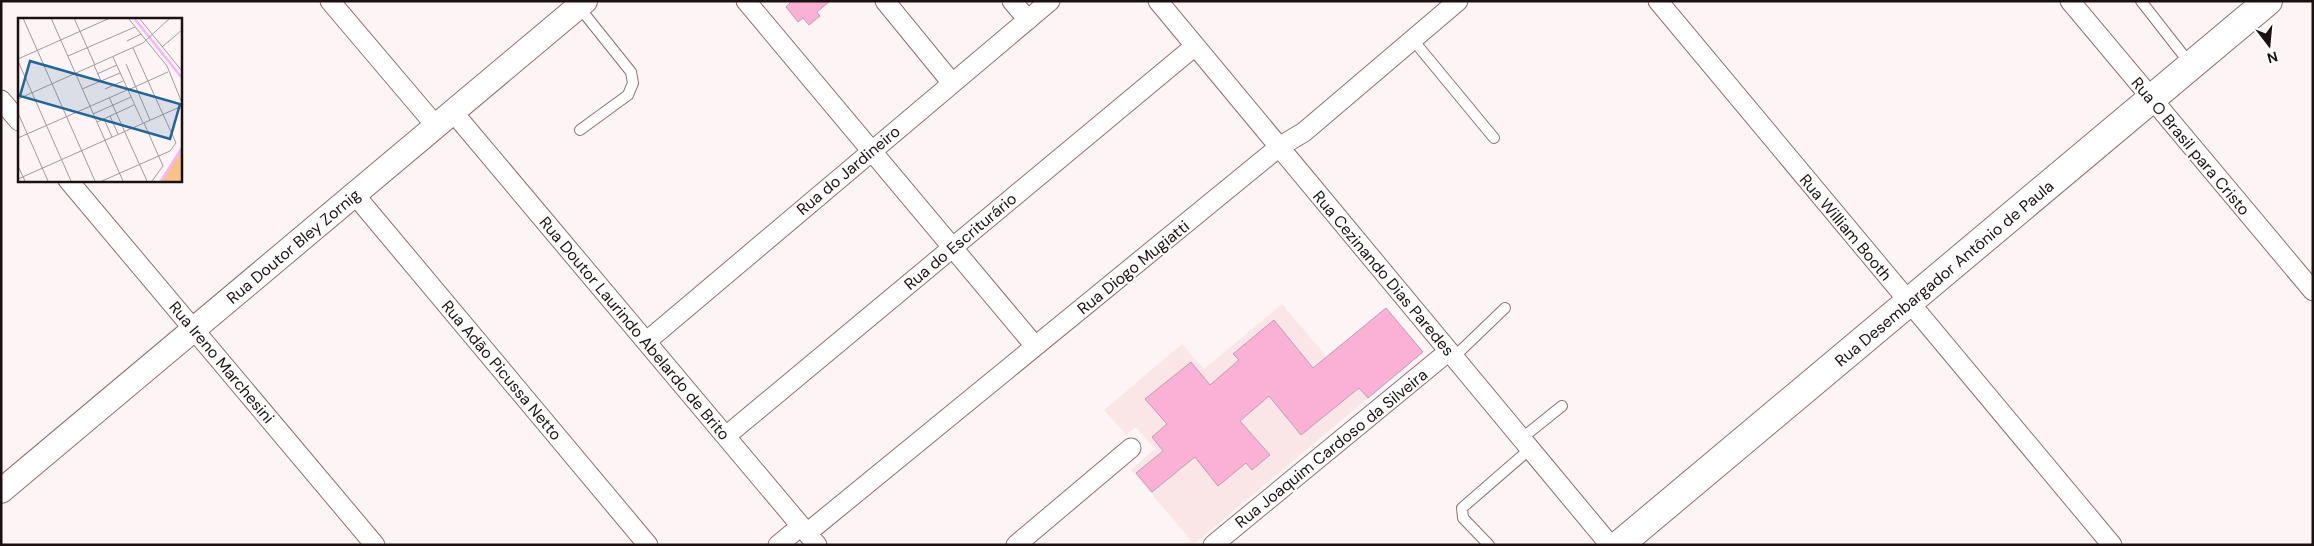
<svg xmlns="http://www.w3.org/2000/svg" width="2314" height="546" font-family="'DM Sans',sans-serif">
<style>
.built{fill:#fae6e7}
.building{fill:#fbb0d5;stroke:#bf9cad}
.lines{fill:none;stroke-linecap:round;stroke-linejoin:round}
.service-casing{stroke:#926e70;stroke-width:12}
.minor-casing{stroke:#926e70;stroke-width:21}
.tertiary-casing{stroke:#926e70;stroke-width:26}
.secondary-casing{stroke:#926e70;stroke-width:30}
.service{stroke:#fff;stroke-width:10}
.minor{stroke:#fff;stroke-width:19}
.tertiary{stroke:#fff;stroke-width:24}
.secondary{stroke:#fff;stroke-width:28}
.labels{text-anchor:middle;stroke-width:4.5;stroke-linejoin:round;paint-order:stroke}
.street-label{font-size:16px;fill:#1d1011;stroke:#fff}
.inset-river{fill:none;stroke:#f6b4ff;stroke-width:2.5}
.inset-road{fill:none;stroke:#a3999a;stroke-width:1}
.view{fill:#1f659a;fill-opacity:0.15;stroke:#1f659a;stroke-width:2.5}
.inset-edge{fill:none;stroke:#1d1011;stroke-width:2.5}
</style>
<rect width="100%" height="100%" fill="#fdf4f5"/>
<!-- built -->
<path class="built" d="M1282 304 1327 357 1386 308 1423 352 1194 544 1131 470 1155 449 1136 427 1126 435 1104 410 1182 344 1204 369Z"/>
<!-- building -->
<path class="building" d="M792 1H830L817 12 820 16 809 25 803 18 798 22 786 7Z
M1386 308 1423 352 1368 398 1359 388 1301 435 1269 396 1240 421 1270 455 1252 470 1246 463 1218 486 1195 457 1152 492 1136 473 1163 451 1152 437 1167 424 1145 399 1191 362 1210 385 1239 360 1233 354 1274 320 1313 368Z"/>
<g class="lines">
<defs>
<path id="service" d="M2141 1 2191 65
M579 7 631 72 633 83 628 95 580 130
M1413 40 1494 138
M1454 357 1505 308
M1522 438 1562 406
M1489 545 1463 518 1462 508 1530 449"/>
<path id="minor" d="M330 1 436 126
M746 1 1035 346
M885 1 952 83
M1012 1 1028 20
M1158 1 1610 545
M1658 1 2112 545
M2070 1 2313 291
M1 100 19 121
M453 112 817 545
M68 180 375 545
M355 195 648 545
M647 341 1050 1
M726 436 1195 46
M807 533 1279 147 1304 132 1458 1
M778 545 801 526
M1016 545 1131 448
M1213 545 1449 351"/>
<path id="tertiary" d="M1 491 585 1"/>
<path id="secondary" d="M1619 545 2268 1"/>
</defs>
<!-- service casing -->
<use href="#service" class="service-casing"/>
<!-- minor casing -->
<use href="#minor" class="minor-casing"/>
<!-- tertiary casing -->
<use href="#tertiary" class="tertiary-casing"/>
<!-- secondary casing -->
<use href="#secondary" class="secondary-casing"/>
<!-- service -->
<use href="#service" class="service"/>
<!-- minor -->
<use href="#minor" class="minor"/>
<!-- tertiary -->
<use href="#tertiary" class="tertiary"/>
<!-- secondary -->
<use href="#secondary" class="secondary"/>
</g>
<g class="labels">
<!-- street labels -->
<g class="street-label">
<text transform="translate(2191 146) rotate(50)" y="6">Rua O Brasil para Cristo</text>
<text transform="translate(848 170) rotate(-40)" y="6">Rua do Jardineiro</text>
<text transform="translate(1846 227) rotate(50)" y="6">Rua William Booth</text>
<text transform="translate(960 241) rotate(-40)" y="6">Rua do Escriturário</text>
<text transform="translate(293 246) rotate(-40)" y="6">Rua Doutor Bley Zornig</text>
<text transform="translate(1133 267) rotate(-39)" y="6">Rua Diogo Mugiatti</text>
<text transform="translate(1384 273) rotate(50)" y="6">Rua Cezinando Dias Paredes</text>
<text transform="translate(1944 273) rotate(-40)" y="6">Rua Desembargador Antônio de Paula</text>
<text transform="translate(635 328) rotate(50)" y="6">Rua Doutor Laurindo Abelardo de Brito</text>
<text transform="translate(222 362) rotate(50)" y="6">Rua Ireno Marchesini</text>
<text transform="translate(502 370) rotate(50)" y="6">Rua Adão Picussa Netto</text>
<text transform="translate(1331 448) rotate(-39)" y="6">Rua Joaquim Cardoso da Silveira</text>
</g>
</g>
<!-- overview -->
<g transform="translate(18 18)">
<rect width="164" height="164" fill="#fdf4f5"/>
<path d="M164 128V163H142Z" fill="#fac18a"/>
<path class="inset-river" d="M116 0 164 60M143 163 164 130"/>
<path class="inset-road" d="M5 0 77 163M33 0 105 163M56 0 77 47M110 0 149 48 164 85M121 0 164 53M109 23 123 16M144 29 164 12M50 38 117 9M95 39 125 105M0 41 92 0M0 43 53 163M108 46 132 102M76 47 83 63M79 56 99 47M64 71 102 55M87 71 105 63M110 72 150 54M91 79 129 163M0 81 125 25 152 0M0 95 30 163M75 96 113 79M92 98 100 116M86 101 94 119M79 104 116 87M126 105 145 148 134 163M0 120 109 72M0 148 7 163M0 161 164 88M84 163 152 133 158 125 115 30"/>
<path class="view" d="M12 43 162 86 152 121 2 78Z"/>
<rect width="164" height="164" class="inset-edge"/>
</g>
<!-- border -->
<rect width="2314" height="546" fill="none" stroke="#1d1011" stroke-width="5"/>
<!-- north arrow -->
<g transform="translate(2269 45) rotate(164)" stroke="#ffffff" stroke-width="4" paint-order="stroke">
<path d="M0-4L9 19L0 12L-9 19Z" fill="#1d1011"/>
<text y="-8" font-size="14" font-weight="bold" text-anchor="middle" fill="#1d1011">N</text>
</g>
</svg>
